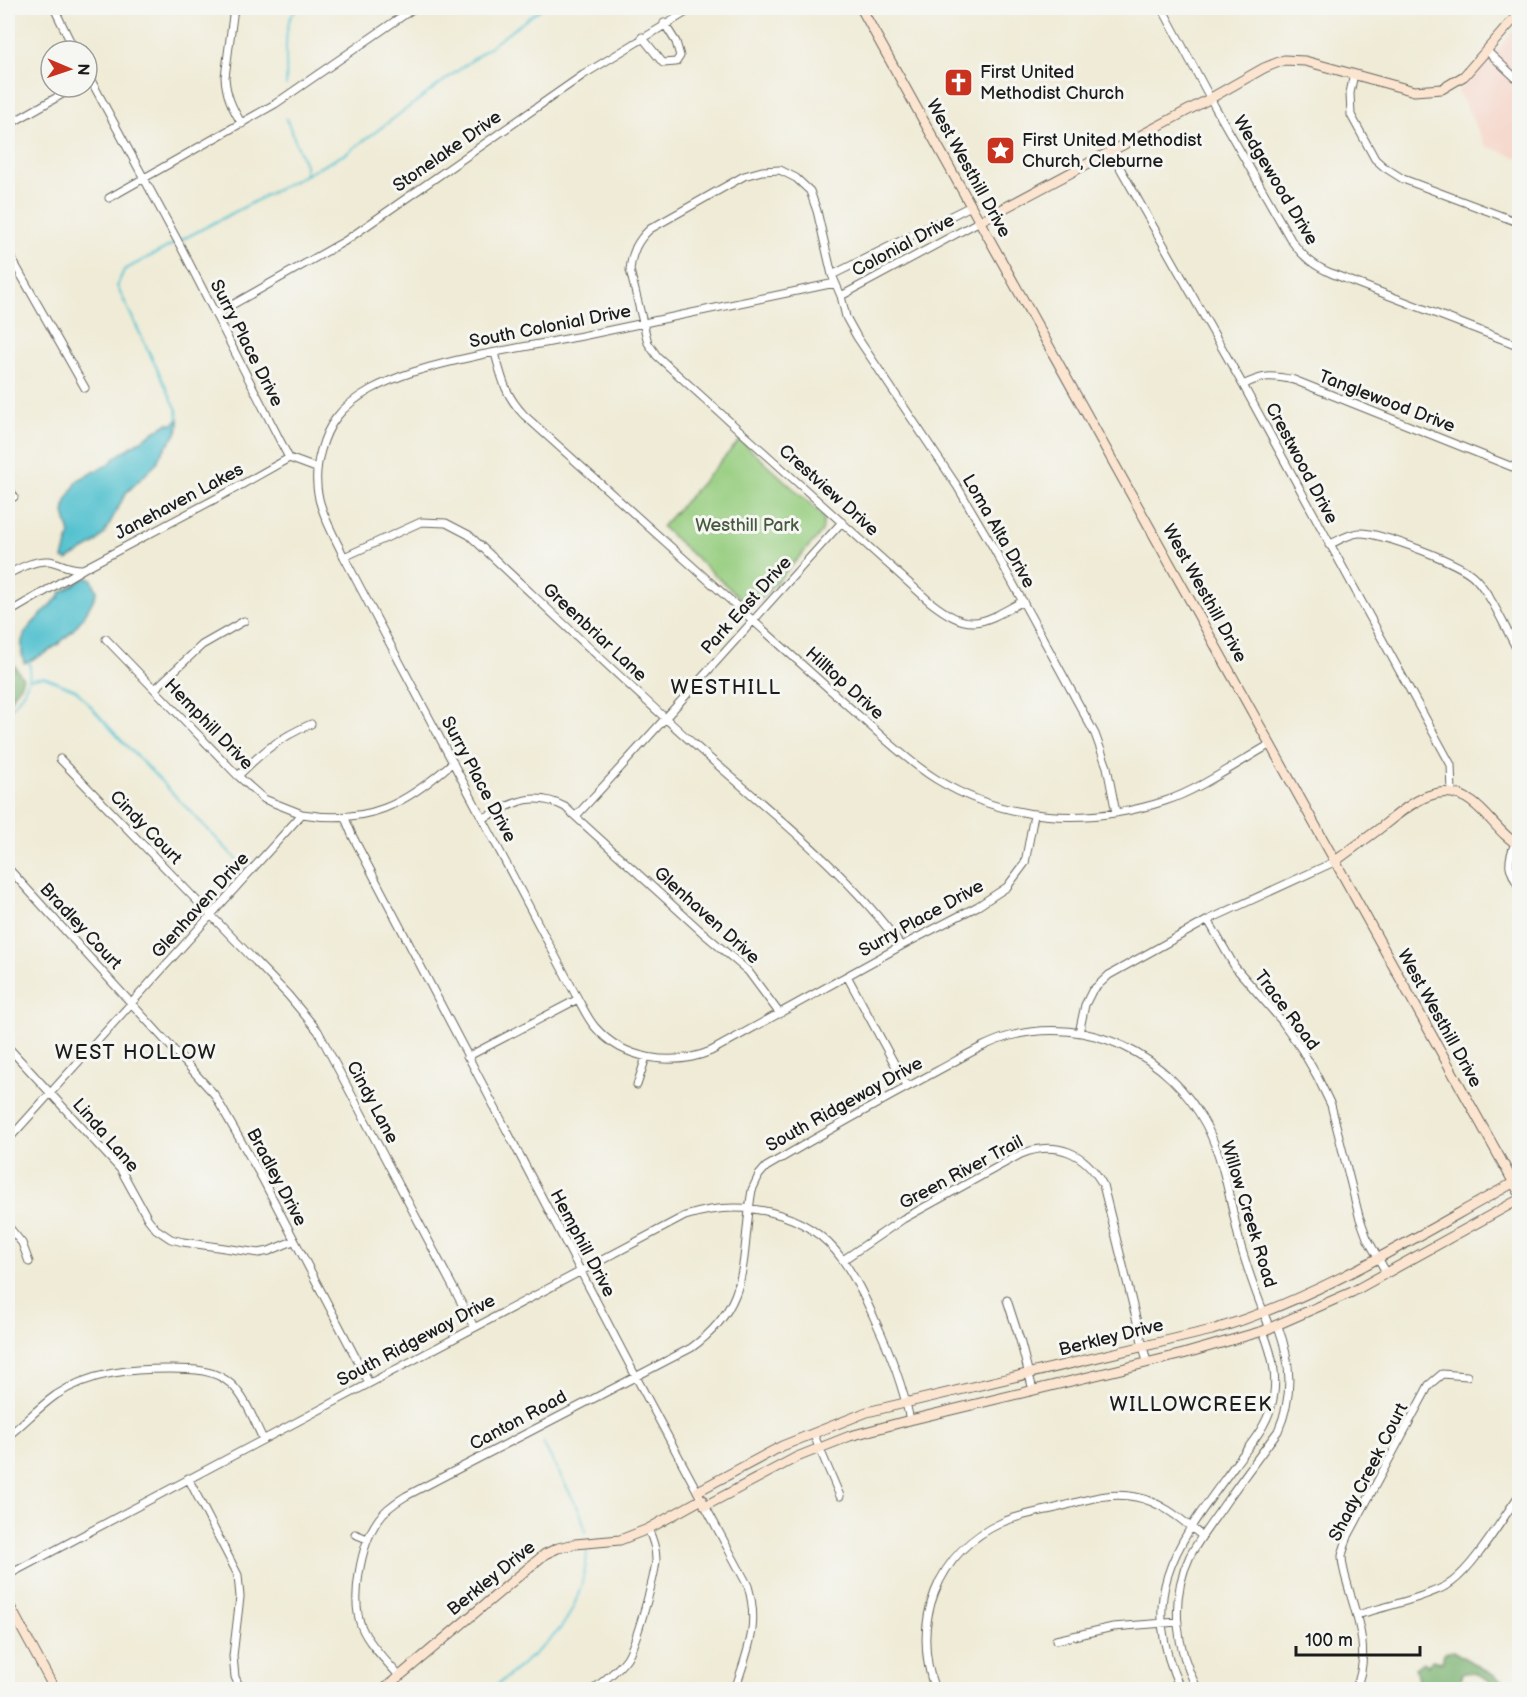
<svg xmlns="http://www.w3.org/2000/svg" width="1527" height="1697" font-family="'Balsamiq Sans',sans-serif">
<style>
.built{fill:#f6d2c5}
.green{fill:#96cd7f;stroke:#59744e;stroke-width:1.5}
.forest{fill:#78b06e;stroke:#4a6645;stroke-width:1.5}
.water{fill:#56c2d0;stroke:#396f76;stroke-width:1.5}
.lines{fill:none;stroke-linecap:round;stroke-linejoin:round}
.stream{stroke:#56c2d0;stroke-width:2}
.street-casing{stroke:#66645d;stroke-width:9}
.secondary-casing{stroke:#66645d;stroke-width:11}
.street{stroke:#fff;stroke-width:7}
.secondary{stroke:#fce5d0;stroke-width:9}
.labels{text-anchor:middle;stroke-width:6;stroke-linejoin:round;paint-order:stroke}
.poi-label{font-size:18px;fill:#1c1c1c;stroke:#f6f6f2;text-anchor:start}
.street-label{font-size:18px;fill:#1c1c1c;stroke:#f6f6f2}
.park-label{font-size:18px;fill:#475a3f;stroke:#f6f6f2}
.neighbourhood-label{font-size:20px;letter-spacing:1.5px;fill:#1c1c1c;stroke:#f6f6f2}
</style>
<rect width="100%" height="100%" fill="#f6f6f2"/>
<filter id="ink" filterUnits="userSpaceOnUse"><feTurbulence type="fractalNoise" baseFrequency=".0167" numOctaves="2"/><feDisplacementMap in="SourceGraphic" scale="12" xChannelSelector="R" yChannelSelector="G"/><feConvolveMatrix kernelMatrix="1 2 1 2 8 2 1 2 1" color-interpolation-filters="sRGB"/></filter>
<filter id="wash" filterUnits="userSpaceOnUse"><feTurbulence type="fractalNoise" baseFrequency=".008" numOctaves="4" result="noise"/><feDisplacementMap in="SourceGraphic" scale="24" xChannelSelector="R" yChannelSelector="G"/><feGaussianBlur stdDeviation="1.35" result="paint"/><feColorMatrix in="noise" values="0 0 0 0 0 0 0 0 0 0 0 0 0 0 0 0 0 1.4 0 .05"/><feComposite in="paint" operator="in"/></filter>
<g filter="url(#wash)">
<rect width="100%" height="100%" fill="#efebd6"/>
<!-- built -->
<path class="built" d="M1519 25V158L1486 146 1458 91 1475 76Z"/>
<!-- green -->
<path class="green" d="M740 440 819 512 824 519 822 532 764 596C756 603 749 603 740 598L662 527Z"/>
<!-- forest -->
<path class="forest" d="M14 665 23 678 20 686 8 703V679L10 667Z
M1453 1651 1511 1686 1519 1680V1689H1495C1491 1678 1474 1670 1462 1674L1458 1689H1420L1415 1668 1423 1662 1429 1665 1432 1660 1442 1662 1444 1653Z"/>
<!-- water -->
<path class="water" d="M179 419C181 438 161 446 157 463L126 493 104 534 93 545 67 560 63 558 70 534 64 513 66 501 78 480 109 464 118 455 168 423 171 425Z
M85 578H91L97 591C84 624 58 651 24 663 17 637 25 630 43 613 49 607 52 602 60 597V593Z"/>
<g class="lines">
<!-- stream -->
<path class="stream" d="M286 85C288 65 280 20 298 8
M286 118 305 165V174
M178 420 177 410 117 286 124 270 347 153 542 8
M30 679 44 677 76 690 120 739 245 868
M8 712C20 698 34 681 29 661
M543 1443 580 1512 586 1532
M491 1690C513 1671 539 1653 558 1631 575 1612 586 1577 587 1552"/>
</g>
</g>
<g filter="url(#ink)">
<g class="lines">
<defs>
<path id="street" d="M54 8 75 51
M234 8 225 77C226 95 232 108 242 124
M1162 8 1215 107 1291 240C1303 257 1314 266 1333 274L1520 346
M642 37 663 63 676 62 680 56 676 42 664 23
M1487 51 1520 82
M87 73 181 247 289 458 316 468
M1354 74 1350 93 1351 115 1375 159 1384 167 1403 179 1520 223
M8 125 75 87
M1111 152 1243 385 1451 765 1452 793
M109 198 275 104 414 8
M8 252 85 388
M832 275 971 206
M835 283C751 301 667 319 582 336 526 347 468 355 413 372 386 381 354 394 336 418 329 427 324 439 321 450 308 494 326 519 344 557L578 999C583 1008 588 1019 595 1027 623 1060 673 1067 711 1051L901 946 978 906 1007 887 1025 863 1034 815
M841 296 980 221
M216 314 345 241 583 75 693 8
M495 353C502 379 505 395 524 415L886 740C902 754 918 768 936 779 1006 822 1088 826 1165 801 1197 791 1239 762 1269 745
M1243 385C1263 375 1271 375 1294 380L1520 470
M8 486 14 497
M1329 545C1339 540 1348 534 1359 533 1379 532 1462 563 1475 578 1491 594 1508 634 1520 655
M344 557 421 522 446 523 469 535C544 605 619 677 696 746 767 809 845 869 901 946
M8 574C20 568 34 560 49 561 61 563 67 569 82 569
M1023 601C980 625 970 633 929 601L657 356 648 343 630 270C632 252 637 241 650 229L744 176 762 171 780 170 796 178 810 191 817 211 832 275 841 296 846 317 857 337 957 486 993 547 1095 734 1107 767 1116 813
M8 613 83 569 234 489 289 458
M106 639 238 776 264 799 302 814
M155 689 202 645 244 621
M60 759 288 995 318 1031 474 1327
M238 776C263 751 279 738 311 724
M576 816C666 719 753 620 842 522
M345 818 352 835 635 1375 748 1586C760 1627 747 1651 735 1690
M484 818C513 803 533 790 565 807L702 932 748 971 780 1014
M1515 843C1506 865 1509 869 1520 889
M8 868 214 1094 262 1178 369 1383
M1208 920 1235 967 1281 1020 1302 1050 1317 1076 1331 1105 1359 1216 1367 1238 1386 1272
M847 976 907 1087
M1079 1033 1085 1005 1092 991 1109 975 1208 920 1334 862
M8 1047 121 1170 148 1219 156 1229 171 1239 183 1242 259 1253 269 1251 293 1241
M467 1057 578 999
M637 1085 646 1057
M8 1140 302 814C368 825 405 805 453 762
M8 1226 22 1243 29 1262
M843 1260 903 1219 1021 1154C1056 1140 1085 1152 1103 1185L1147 1362
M1007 1300 1020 1340 1033 1390
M813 1433 840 1496
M8 1436C24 1423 39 1407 56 1395 91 1372 130 1369 170 1369 192 1369 214 1369 231 1384 246 1398 254 1421 263 1439
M188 1478 238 1575 240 1597 233 1656 235 1677 241 1690
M355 1534 367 1539
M8 1575 685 1216C741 1198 807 1210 842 1259 856 1278 866 1300 875 1320 891 1354 902 1383 910 1420
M1357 1615C1380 1608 1435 1595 1452 1582 1475 1565 1502 1519 1520 1494
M1056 1640 1113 1627 1178 1622
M399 1676C387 1661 370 1646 362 1628 350 1600 361 1544 378 1520 385 1509 396 1502 406 1496L691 1348C754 1303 740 1257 752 1190L759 1175 766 1167C822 1134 879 1102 937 1071 960 1059 984 1043 1010 1036 1089 1015 1169 1055 1206 1125 1225 1162 1230 1203 1240 1243 1248 1272 1259 1301 1270 1329
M593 1690C604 1680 619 1670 627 1658 636 1644 655 1576 656 1560 656 1548 653 1539 648 1529
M935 1690C911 1622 936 1552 1003 1522 1019 1515 1038 1512 1056 1508 1082 1501 1109 1491 1136 1497 1162 1502 1182 1520 1202 1536
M1181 1690C1135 1591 1179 1542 1235 1465 1248 1447 1265 1429 1271 1407 1279 1381 1273 1356 1263 1331
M1198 1690C1176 1649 1169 1600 1190 1556 1200 1537 1214 1520 1226 1502 1243 1478 1260 1455 1278 1431 1294 1395 1291 1362 1278 1326
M1355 1690C1370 1658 1360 1625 1350 1593 1347 1581 1342 1569 1342 1556 1343 1550 1346 1544 1347 1538L1429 1385 1442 1374 1467 1376"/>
<path id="secondary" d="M861 8 1520 1194
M980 221 1211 98 1264 68 1284 60 1305 61 1414 91 1442 89 1464 76 1520 12
M1334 862C1349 851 1364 840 1379 829 1405 809 1438 776 1472 802 1490 815 1500 835 1520 846
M698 1491 782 1446 867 1412 1212 1330C1319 1298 1415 1237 1513 1183
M705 1506 797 1457 850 1436 910 1420 1183 1354 1263 1331 1352 1292 1520 1199
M8 1603 55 1690
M383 1690 545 1554 558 1548 575 1544 620 1540 648 1529 702 1499"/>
</defs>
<!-- street casing -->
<use href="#street" class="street-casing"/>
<!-- secondary casing -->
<use href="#secondary" class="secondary-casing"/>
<!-- street -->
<use href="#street" class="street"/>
<!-- secondary -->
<use href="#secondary" class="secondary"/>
</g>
</g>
<!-- icons -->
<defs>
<symbol id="church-square" viewBox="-11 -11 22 22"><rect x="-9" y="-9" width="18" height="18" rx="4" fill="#c8321e" stroke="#f6f6f2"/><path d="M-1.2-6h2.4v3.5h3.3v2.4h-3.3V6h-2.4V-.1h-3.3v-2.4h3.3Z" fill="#fff"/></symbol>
<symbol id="sight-square" viewBox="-11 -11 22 22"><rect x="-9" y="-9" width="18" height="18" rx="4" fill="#c8321e" stroke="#f6f6f2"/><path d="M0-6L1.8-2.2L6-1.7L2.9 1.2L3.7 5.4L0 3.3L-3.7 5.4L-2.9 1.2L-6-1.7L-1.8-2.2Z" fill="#fff"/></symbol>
</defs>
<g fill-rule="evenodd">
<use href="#church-square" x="942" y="66" width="33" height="33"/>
<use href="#sight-square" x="984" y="134" width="33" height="33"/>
</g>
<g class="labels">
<!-- poi labels -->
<g class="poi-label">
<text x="980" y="78">First United<tspan x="980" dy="21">Methodist Church</tspan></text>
<text x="1022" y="146">First United Methodist<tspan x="1022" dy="21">Church, Cleburne</tspan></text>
</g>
<!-- street labels -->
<g class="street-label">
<text transform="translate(447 151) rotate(-35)" y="6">Stonelake Drive</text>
<text transform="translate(969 168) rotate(61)" y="6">West Westhill Drive</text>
<text transform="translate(1276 180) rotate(59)" y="6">Wedgewood Drive</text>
<text transform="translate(903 245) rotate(-28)" y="6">Colonial Drive</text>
<text transform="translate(550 326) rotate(-11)" y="6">South Colonial Drive</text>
<text transform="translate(247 343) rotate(63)" y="6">Surry Place Drive</text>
<text transform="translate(1387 401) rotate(21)" y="6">Tanglewood Drive</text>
<text transform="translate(1302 463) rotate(62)" y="6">Crestwood Drive</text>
<text transform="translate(829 490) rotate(42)" y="6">Crestview Drive</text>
<text transform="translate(179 501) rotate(-28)" y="6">Janehaven Lakes</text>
<text transform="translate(999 531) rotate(60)" y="6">Loma Alta Drive</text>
<text transform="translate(1205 593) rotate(61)" y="6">West Westhill Drive</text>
<text transform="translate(746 605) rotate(-48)" y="6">Park East Drive</text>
<text transform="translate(595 632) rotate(43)" y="6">Greenbriar Lane</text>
<text transform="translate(845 683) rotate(42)" y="6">Hilltop Drive</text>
<text transform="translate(209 724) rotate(46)" y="6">Hemphill Drive</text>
<text transform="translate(479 779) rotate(62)" y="6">Surry Place Drive</text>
<text transform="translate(146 827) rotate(46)" y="6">Cindy Court</text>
<text transform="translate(200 905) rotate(-48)" y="6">Glenhaven Drive</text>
<text transform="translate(707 915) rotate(42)" y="6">Glenhaven Drive</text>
<text transform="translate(921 918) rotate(-29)" y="6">Surry Place Drive</text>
<text transform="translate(81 926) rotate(47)" y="6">Bradley Court</text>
<text transform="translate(1287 1010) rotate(53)" y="6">Trace Road</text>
<text transform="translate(1440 1018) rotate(61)" y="6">West Westhill Drive</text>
<text transform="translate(373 1102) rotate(62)" y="6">Cindy Lane</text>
<text transform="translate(844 1104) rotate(-29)" y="6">South Ridgeway Drive</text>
<text transform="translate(106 1135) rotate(49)" y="6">Linda Lane</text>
<text transform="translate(961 1172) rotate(-28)" y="6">Green River Trail</text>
<text transform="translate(277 1177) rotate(62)" y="6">Bradley Drive</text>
<text transform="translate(1249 1214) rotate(73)" y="6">Willow Creek Road</text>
<text transform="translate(583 1243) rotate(62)" y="6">Hemphill Drive</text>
<text transform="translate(1111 1337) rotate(-14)" y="6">Berkley Drive</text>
<text transform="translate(416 1340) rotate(-28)" y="6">South Ridgeway Drive</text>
<text transform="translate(518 1420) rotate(-28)" y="6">Canton Road</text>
<text transform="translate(1368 1472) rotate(-63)" y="6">Shady Creek Court</text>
<text transform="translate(491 1578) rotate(-39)" y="6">Berkley Drive</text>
</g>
<!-- park labels -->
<g class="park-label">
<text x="747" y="531">Westhill Park</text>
</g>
<!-- neighbourhood labels -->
<g class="neighbourhood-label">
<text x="726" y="694">WESTHILL</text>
<text x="136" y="1059">WEST HOLLOW</text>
<text x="1191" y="1411">WILLOWCREEK</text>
</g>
</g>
<!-- margin -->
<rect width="1527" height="1697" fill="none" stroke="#f6f6f2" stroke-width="30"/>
<!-- north arrow -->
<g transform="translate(69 69) rotate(92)"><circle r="28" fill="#f6f6f2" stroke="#9f9f9c" stroke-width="1.5"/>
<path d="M0-4.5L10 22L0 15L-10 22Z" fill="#c8321e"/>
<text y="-9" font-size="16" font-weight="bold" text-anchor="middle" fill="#1c1c1c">N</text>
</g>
<!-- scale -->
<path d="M1296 1646v9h124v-9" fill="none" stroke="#1c1c1c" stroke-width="3"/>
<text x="1305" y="1646" font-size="18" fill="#1c1c1c" stroke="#f6f6f2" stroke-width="4.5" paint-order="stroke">100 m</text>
</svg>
